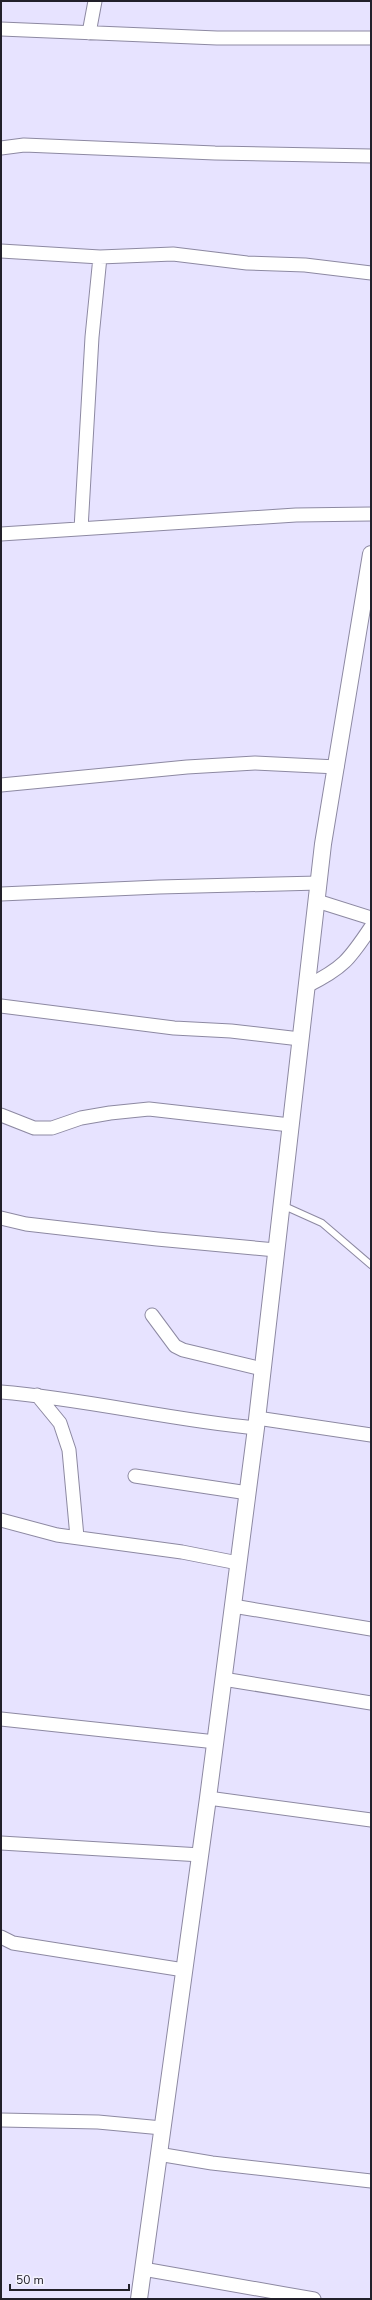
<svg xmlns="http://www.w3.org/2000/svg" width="372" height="2300" font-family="'Nunito Sans',sans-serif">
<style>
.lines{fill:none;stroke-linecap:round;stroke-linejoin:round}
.service-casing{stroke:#8d89a2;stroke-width:8}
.minor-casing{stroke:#8d89a2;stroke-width:15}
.tertiary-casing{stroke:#8d89a2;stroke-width:18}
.service{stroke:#fff;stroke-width:6}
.minor{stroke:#fff;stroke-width:13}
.tertiary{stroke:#fff;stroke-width:16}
</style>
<rect width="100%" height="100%" fill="#e7e3ff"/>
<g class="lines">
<defs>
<path id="service" d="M282 1205 322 1223 371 1265"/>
<path id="minor" d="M1 29 217 38H371
M89 33 95 1
M1 148 24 145 215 153 371 156
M1 251 100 257
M81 529 92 337 100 257 173 254 247 263 305 265 371 273
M1 534 296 515 371 514
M1 785 187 767 255 763 337 767
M1 894 159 887 319 883
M317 901 371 918
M307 986C343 968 349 960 371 927
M1 1006 174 1028 231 1031 300 1039
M1 1115 34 1128H52L81 1118 110 1113 149 1109 290 1125
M1 1218 26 1224 157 1239 276 1250
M152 1315 175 1346 183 1350 262 1369
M1 1392C87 1399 170 1420 256 1428
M37 1395 60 1423 69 1450 77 1537
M257 1418 371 1435
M135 1476 248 1493
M1 1520 57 1535 182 1552 238 1563
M233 1606 371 1629
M223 1679 371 1703
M1 1719 216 1742
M208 1798 371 1820
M1 1843 201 1855
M1 1937 13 1943 184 1970
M1 2120 98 2122 162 2128
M158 2154 212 2163 371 2181
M143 2269 314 2299"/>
<path id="tertiary" d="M139 2299 208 1798 256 1428 323 844 371 554"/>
</defs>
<!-- service casing -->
<use href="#service" class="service-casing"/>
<!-- minor casing -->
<use href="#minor" class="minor-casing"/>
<!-- tertiary casing -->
<use href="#tertiary" class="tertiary-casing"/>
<!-- service -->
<use href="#service" class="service"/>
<!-- minor -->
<use href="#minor" class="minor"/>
<!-- tertiary -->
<use href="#tertiary" class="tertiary"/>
</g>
<!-- border -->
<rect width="372" height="2300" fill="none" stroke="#22202a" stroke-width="4"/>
<!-- scale -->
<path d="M10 2284v6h119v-6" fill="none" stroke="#22202a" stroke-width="2"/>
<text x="16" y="2284" font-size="12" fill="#22202a" stroke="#f4f2fe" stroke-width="3" paint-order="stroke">50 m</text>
</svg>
